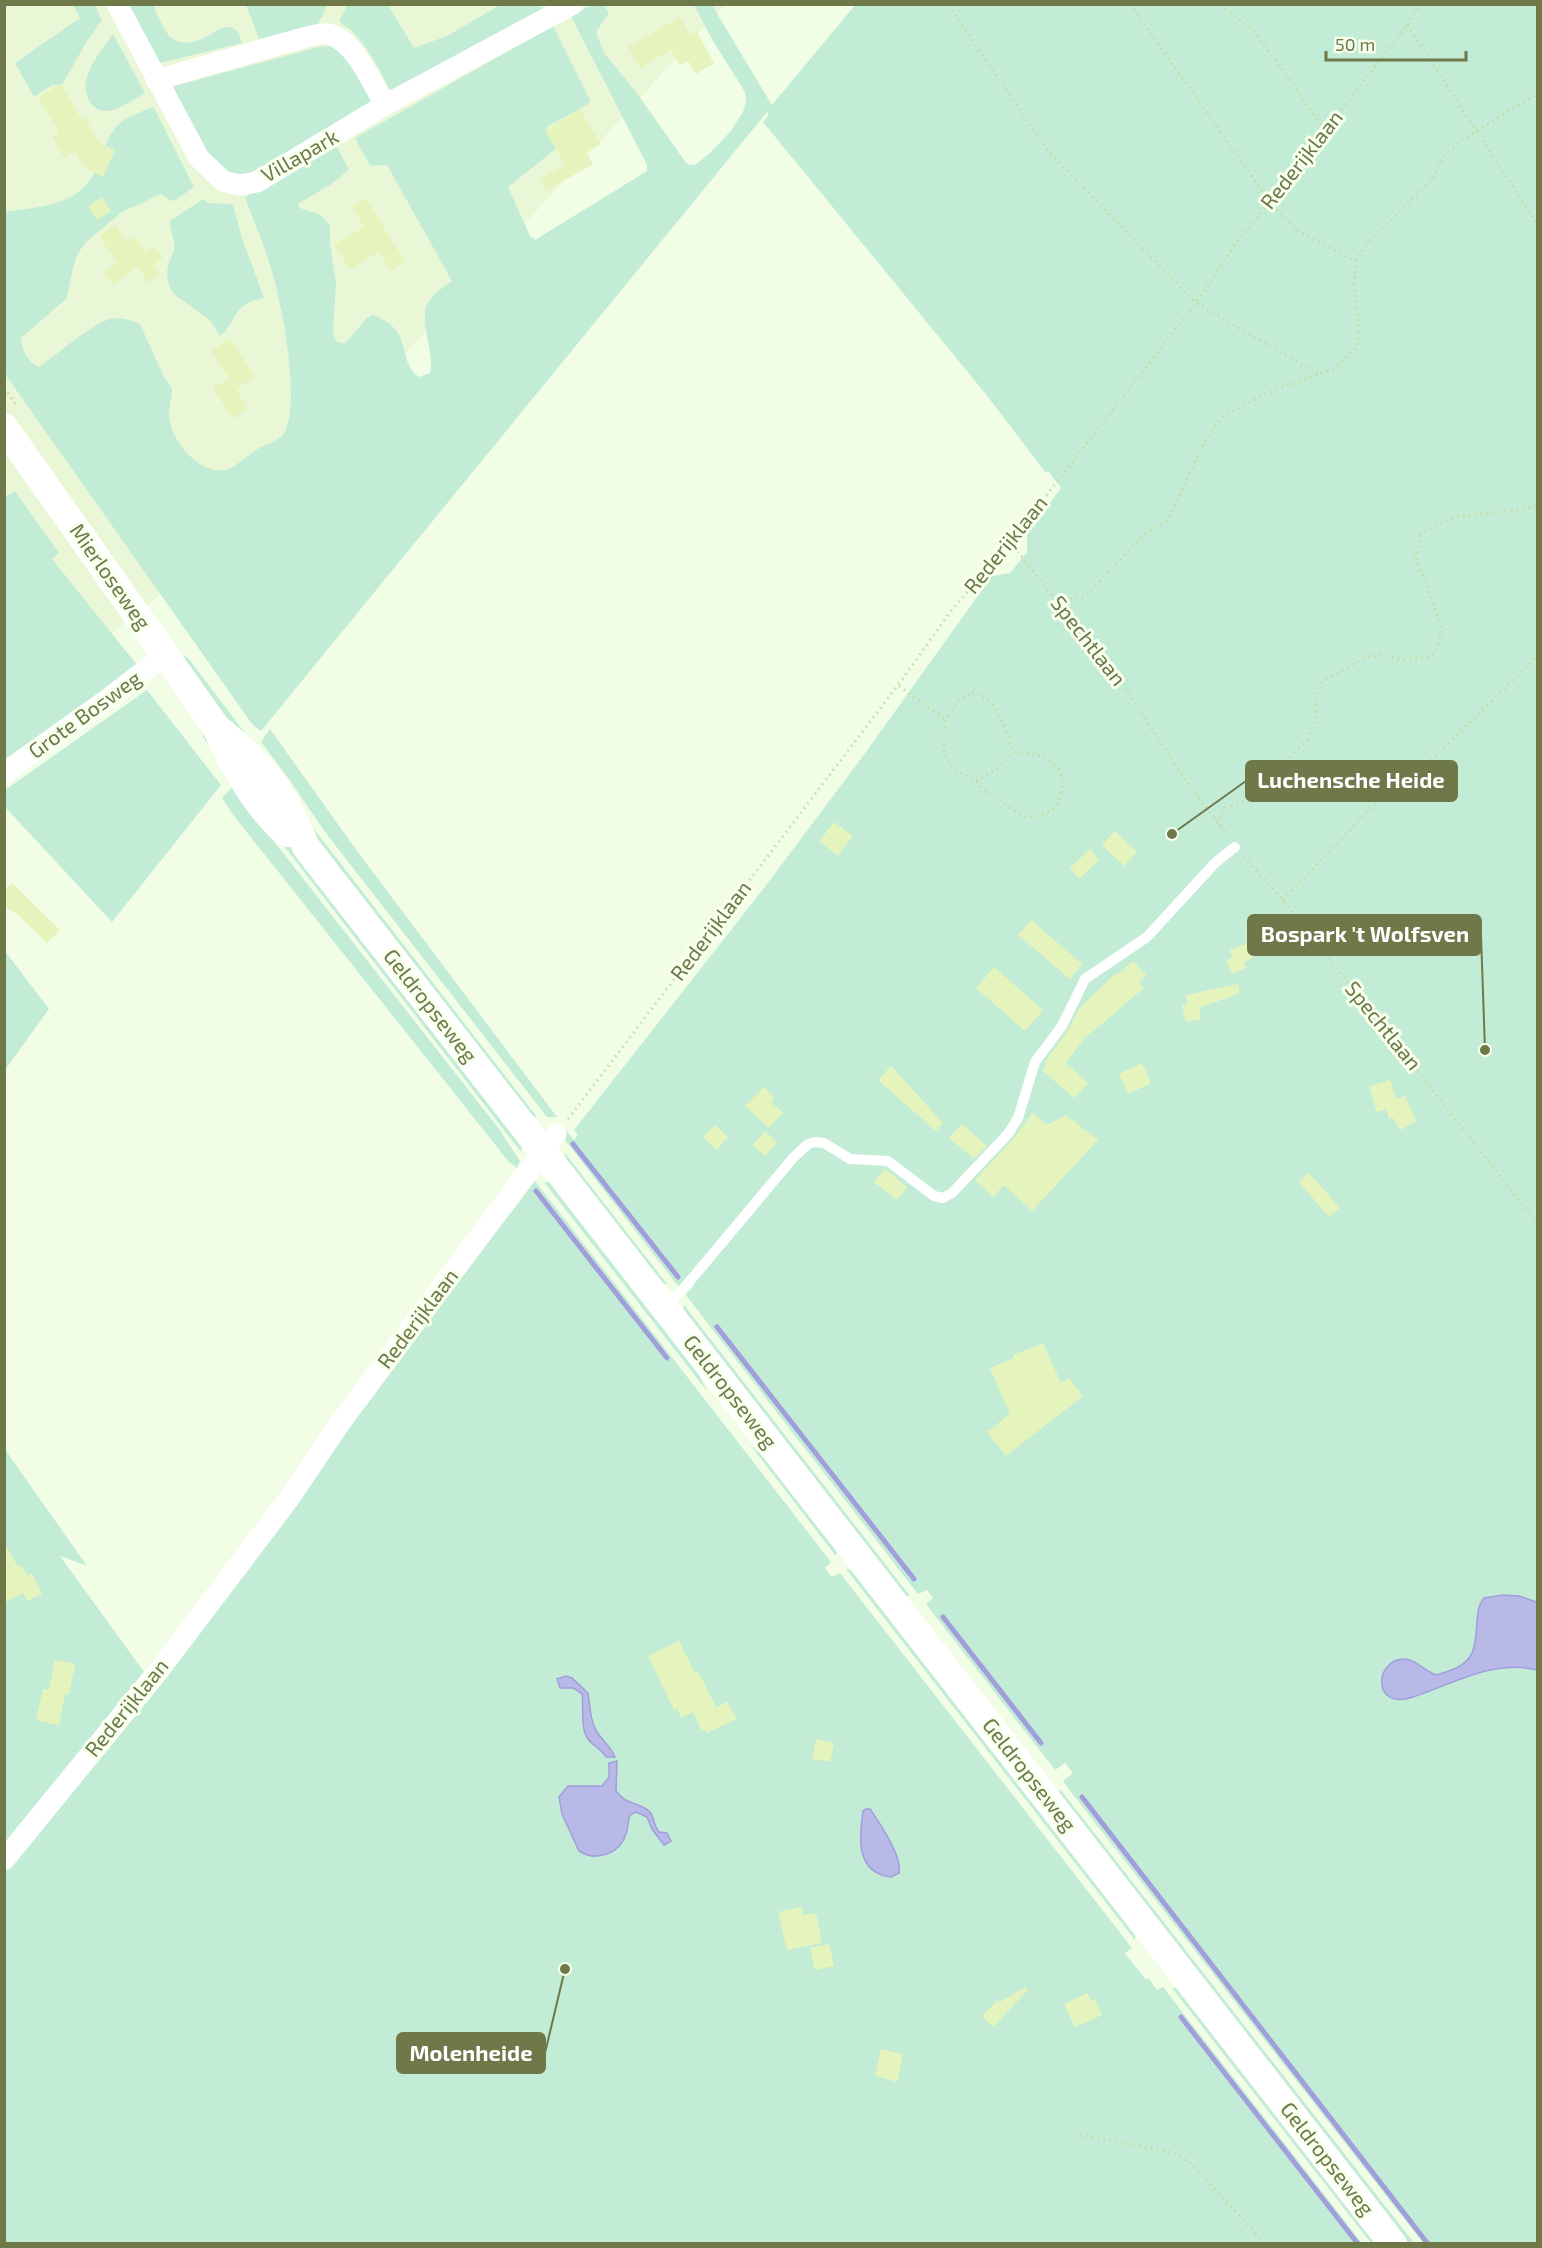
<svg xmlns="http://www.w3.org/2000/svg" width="1542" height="2248" font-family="'Exo 2',sans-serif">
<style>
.residential{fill:#eaf7d7}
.green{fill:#c3ecd6}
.water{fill:#b9b9e8;stroke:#a09fdb;stroke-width:1.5}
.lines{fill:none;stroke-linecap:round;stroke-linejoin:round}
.stream{stroke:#a09fdb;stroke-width:5}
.building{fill:#e5f4bc}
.path{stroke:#cbda9f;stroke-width:3;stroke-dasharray:1.5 4.5;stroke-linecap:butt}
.lane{stroke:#fff;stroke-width:10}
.street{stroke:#fff;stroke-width:21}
.secondary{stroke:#fff;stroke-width:28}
.labels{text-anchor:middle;stroke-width:6;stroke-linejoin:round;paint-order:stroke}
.street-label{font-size:21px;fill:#6e7849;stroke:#f7ffed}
.leader{fill:none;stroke:#6e7849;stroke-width:2}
.callout-dot{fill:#6e7849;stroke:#f7ffed;stroke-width:2}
.callout{fill:#6e7849;stroke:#6e7849;stroke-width:2}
.callout-label{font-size:22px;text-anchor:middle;font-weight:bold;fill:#fff}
</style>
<rect width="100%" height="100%" fill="#f2fde6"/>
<!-- residential -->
<path class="residential" d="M5 5H725L367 396 162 593 5 717Z"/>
<!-- green -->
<path class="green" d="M73 5H95L102 20 87 41 62 85H52L34 97 15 63 80 18Z
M125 5H153C158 14 163 32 172 38 204 59 230 0 242 43L155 64Z
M246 5H327L318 24 259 39Z
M347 5H388L414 48 447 36 500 5H538L543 9 392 93C378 69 364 35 339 22Z
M592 5H604L609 14 597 30V36L605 54 636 92 687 164 695 165 711 152 730 132 743 112 746 102 745 92 713 41 694 5H712L772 105 855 5H1537V2243H1423L1064 1783 1063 1781 1073 1773 1065 1763 1055 1770 926 1604 933 1598 927 1590 918 1594 685 1294 694 1286 690 1279 678 1286 565 1140 566 1130 574 1140 578 1135 574 1130 764 888 863 756 992 576 1010 573 1027 552V534L1061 488 1048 471 1046 473 988 397 763 122 769 115 767 112 261 731 252 724 5 374 4 212C31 208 64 207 84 187 101 171 101 142 118 125 126 117 140 113 151 107L154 108 194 187 177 199 170 201 161 194 122 212 86 242 78 253 73 267 67 298 21 338C22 351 27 361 39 367 56 355 90 326 107 320 117 317 130 319 140 324L163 375 172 388C172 397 169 407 169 416 170 441 204 481 231 468 240 463 248 455 257 449 267 444 282 441 286 429 299 393 283 312 273 275 266 249 254 223 245 197L337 147 349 170 330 185 298 204 300 208 321 215 330 225V243L336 283 333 332 336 341 340 343H346L366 319 372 315C415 329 396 361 419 377L430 373C435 352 418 320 428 303 433 293 444 287 452 281L387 165 370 166 355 138 553 26 590 100 588 104 547 127 557 148 508 187 530 236 535 240 647 171V165L571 16Z
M113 34 145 93C134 99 118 111 106 111 99 111 93 107 90 102 75 80 101 51 113 34Z
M332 46 341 48 374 103 241 178H220L167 88 319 47Z
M203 199 209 203 233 204 241 235 264 298C256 300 247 302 241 308 232 317 230 329 220 336L210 320 175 295C168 287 165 274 169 263 170 259 173 254 174 250 176 241 170 231 170 221Z
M15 491 59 553 52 559 146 676 4 779V494L6 496Z
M181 654 189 659 291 794 314 829 537 1117 528 1116 237 733Z
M147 690 221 785 112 922 5 807V790Z
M270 729 357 851 557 1117H547L325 832 291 782 261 742Z
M204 731 523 1141 521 1152 267 824 203 737Z
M233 786 262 826 499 1129 520 1161 517 1168 509 1162 234 816 222 798Z
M5 951 49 1009 5 1070Z
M565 1153 667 1284H659L565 1163Z
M535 1181 831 1562 825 1568 832 1577 840 1573 1132 1948 1125 1953 1146 1980 1148 1978 1157 1990 1163 1987 1362 2243H5L4 1448 87 1566 60 1556 152 1683Z
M544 1182 555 1183 691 1358 707 1391Z
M684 1305 910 1596H902L683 1314Z
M751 1446 777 1467 838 1546 836 1556Z
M846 1569 857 1571 1136 1929 1135 1940Z
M1060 1789 1414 2243H1406L1058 1797Z
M1172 1988 1183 1989 1381 2243H1371Z"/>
<!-- water -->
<path class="water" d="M1503 1595 1519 1596 1537 1602V1670C1494 1659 1455 1683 1413 1697 1371 1711 1375 1660 1403 1659 1414 1658 1426 1672 1436 1675 1472 1665 1475 1657 1477 1621 1478 1611 1478 1606 1484 1598Z
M566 1676 572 1678 588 1693C590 1706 590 1720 597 1732 603 1741 611 1747 615 1757H606C601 1748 593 1746 588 1739 580 1728 584 1707 582 1694L573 1688H560L557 1679Z
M617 1761 616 1791C627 1806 637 1801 649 1811 655 1817 653 1825 659 1832L667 1833 671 1841 664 1845 652 1829 647 1817 636 1812 630 1815C628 1821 628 1828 626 1834 620 1854 596 1862 579 1851L562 1814 559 1797 568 1786H602L609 1777V1763Z
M866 1809H870C879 1822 903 1857 899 1873L891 1877C856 1873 859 1839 863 1811Z"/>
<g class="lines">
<!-- stream -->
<path class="stream" d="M573 1144 678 1277
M536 1191 667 1358
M717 1327 914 1579
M943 1617 1041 1743
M1082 1797 1428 2244
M1181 2017 1358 2244"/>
</g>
<!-- building -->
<path class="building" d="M680 17 690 35 697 32 714 63 696 74 688 61 680 65 671 50 640 68 628 47Z
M61 84 81 119 85 117 99 143 115 150 103 177 85 168 75 152 64 158 52 136 59 132 38 97Z
M580 109 601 144 586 152 593 164 546 191 539 180 565 165 545 130Z
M102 197 111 211 97 220 88 206Z
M366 198 405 262 391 271 379 252 350 270 334 245 364 227 352 207Z
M115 225 126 241 134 236 145 252 155 246 163 258 153 265 160 275 148 283 138 267 113 285 104 272 117 263 99 236Z
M230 338 255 377 237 389 247 409 233 419 213 388 229 378 211 351Z
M834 822 853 836 838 856 819 841Z
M1115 831 1137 852 1124 866 1102 845Z
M1090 849 1099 860 1079 879 1070 868Z
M12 883 60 930 47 943 15 912 14 913 4 905V891Z
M1031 920 1082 964 1070 979 1018 935Z
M1257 926 1264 935 1287 926 1290 933 1244 963 1246 968 1232 974 1226 960 1232 957 1230 950 1249 942 1245 935Z
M1133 961 1146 975 1139 982 1144 988 1084 1039 1066 1063 1088 1083 1074 1098 1042 1070 1047 1064 1045 1062 1068 1030 1079 1009 1116 973 1117 975Z
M994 967 1043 1010 1025 1031 976 988Z
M1238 984 1240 993 1199 1008 1201 1019 1186 1022 1182 1005 1187 1004 1186 995Z
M1142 1063 1151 1083 1128 1094 1119 1074Z
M891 1066 943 1123 936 1131 878 1080Z
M1390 1080 1396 1099 1405 1096 1416 1121 1400 1130 1393 1118 1389 1119 1386 1109 1377 1112 1369 1086Z
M764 1087 775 1098 771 1102 783 1113 769 1128 745 1106Z
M1033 1113 1046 1124H1050L1066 1115 1098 1140 1032 1211 1004 1185 993 1197 975 1180 1013 1139Z
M962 1124 987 1146 974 1159 949 1138Z
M715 1125 728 1137 717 1150 703 1137Z
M765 1131 777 1142 765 1156 753 1145Z
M885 1169 907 1187 897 1200 874 1182Z
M1309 1173 1340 1208 1329 1217 1299 1182Z
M1043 1343 1061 1383 1069 1378 1083 1396 1006 1456 987 1432 1010 1414 990 1368 1014 1358 1013 1355Z
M4 1542 18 1567 21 1565 28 1576 32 1573 42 1594 27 1601 23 1593 4 1603Z
M679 1641 695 1673 698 1671 716 1707 727 1702 737 1719 707 1733 705 1730 702 1731 693 1712 681 1718 677 1708 674 1710 648 1656Z
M55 1660 75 1664 69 1695 65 1694 59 1725 36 1720 43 1689 49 1690Z
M816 1739 834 1743 830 1762 812 1759Z
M802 1907 803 1915 816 1913 822 1943 787 1950 778 1912Z
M829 1944 834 1966 815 1970 810 1948Z
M1026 1987 1028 1990 993 2027 982 2016 998 2000 1000 2002Z
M1088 1993 1091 2001 1095 1999 1102 2015 1075 2027 1064 2004Z
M881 2049 903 2054 897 2082 875 2076Z"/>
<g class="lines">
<!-- path -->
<path class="path" d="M953 4 952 10 1048 151 1196 303 1318 374
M1130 4 1270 202 1298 231 1356 261
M1221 4 1254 32 1283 70 1325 131
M1407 25 1538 225
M4 388 17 406
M1010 542 1125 688 1184 778 1227 835
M1058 601 1086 596 1141 537 1168 520 1206 438 1224 416 1267 393 1334 369 1357 347 1359 327 1354 285 1356 261 1368 242 1430 182 1441 160 1462 140 1538 93
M899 686 946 720
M972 692C998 698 1005 729 1013 752 1038 752 1065 760 1062 789 1060 812 1045 815 1025 817L983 790 976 781 955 770 944 756V728L946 720 959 700Z
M976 781 997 769 1013 752
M1221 825 1220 817 1226 808 1247 800 1307 740 1315 722 1316 695 1323 681 1366 657 1383 655 1402 660 1431 657 1438 646 1441 626 1431 596 1416 559 1421 534C1458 506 1497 519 1538 505
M1244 857 1283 900 1538 1224
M1283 900 1371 808 1425 766 1538 656
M568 1119 898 685 951 611 1010 542 1196 303 1236 243 1270 202 1407 25 1420 4
M1080 2135 1172 2152 1192 2164 1265 2244"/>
<!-- lane -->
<path class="lane" d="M664 1307 679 1294 793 1158 808 1144 815 1142 824 1143 850 1159 888 1161 934 1196 943 1198 952 1193 1008 1134 1018 1118 1035 1062 1062 1026 1085 979 1147 937 1215 863 1235 847"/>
<!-- street -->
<path class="street" d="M117 4 199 158 223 181 239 185 257 182 385 105 573 4
M156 80 310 36C316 35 323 33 329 34 355 41 372 83 385 105
M4 773 105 701 165 655
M4 1860 160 1669 288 1500 340 1423 556 1134"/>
<!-- secondary -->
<path class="secondary" d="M4 427 216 727C231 762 258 810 287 833
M216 727C227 736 238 745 248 755 275 779 292 814 306 847L1393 2244"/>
</g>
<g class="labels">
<!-- street labels -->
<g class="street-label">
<text transform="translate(300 156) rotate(-30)" y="7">Villapark</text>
<text transform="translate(1302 160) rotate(-52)" y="7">Rederijklaan</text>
<text transform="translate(1006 545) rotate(-51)" y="7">Rederijklaan</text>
<text transform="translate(110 577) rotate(55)" y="7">Mierloseweg</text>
<text transform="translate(1088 641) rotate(52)" y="7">Spechtlaan</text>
<text transform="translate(85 715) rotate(-36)" y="7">Grote Bosweg</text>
<text transform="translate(711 931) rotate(-53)" y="7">Rederijklaan</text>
<text transform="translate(430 1006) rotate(52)" y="7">Geldropseweg</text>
<text transform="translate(1383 1026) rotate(51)" y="7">Spechtlaan</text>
<text transform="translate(418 1319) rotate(-53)" y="7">Rederijklaan</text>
<text transform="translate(730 1392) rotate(52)" y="7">Geldropseweg</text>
<text transform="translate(127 1708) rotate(-51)" y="7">Rederijklaan</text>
<text transform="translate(1029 1775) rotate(52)" y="7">Geldropseweg</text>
<text transform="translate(1327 2159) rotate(52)" y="7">Geldropseweg</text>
</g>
</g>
<!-- callouts -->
<path class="leader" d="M1172 834L1246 781M1485 1050L1481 935M565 1969L545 2053"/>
<g class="callout-dot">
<circle cx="1172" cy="834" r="6"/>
<circle cx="1485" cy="1050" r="6"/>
<circle cx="565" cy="1969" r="6"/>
</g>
<g class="callout">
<rect x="1246" y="761" width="211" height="40" rx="6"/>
<rect x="1248" y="915" width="233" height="40" rx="6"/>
<rect x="397" y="2033" width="148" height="40" rx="6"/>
</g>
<g class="callout-label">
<text x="1351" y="788">Luchensche Heide</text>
<text x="1365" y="942">Bospark 't Wolfsven</text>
<text x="471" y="2061">Molenheide</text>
</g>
<!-- border -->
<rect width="1542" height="2248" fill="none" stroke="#6e7849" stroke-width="12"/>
<!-- scale -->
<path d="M1326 51v9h140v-9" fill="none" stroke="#6e7849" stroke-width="3"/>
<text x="1335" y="51" font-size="18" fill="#6e7849" stroke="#f7ffed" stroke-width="4.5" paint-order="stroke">50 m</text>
</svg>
